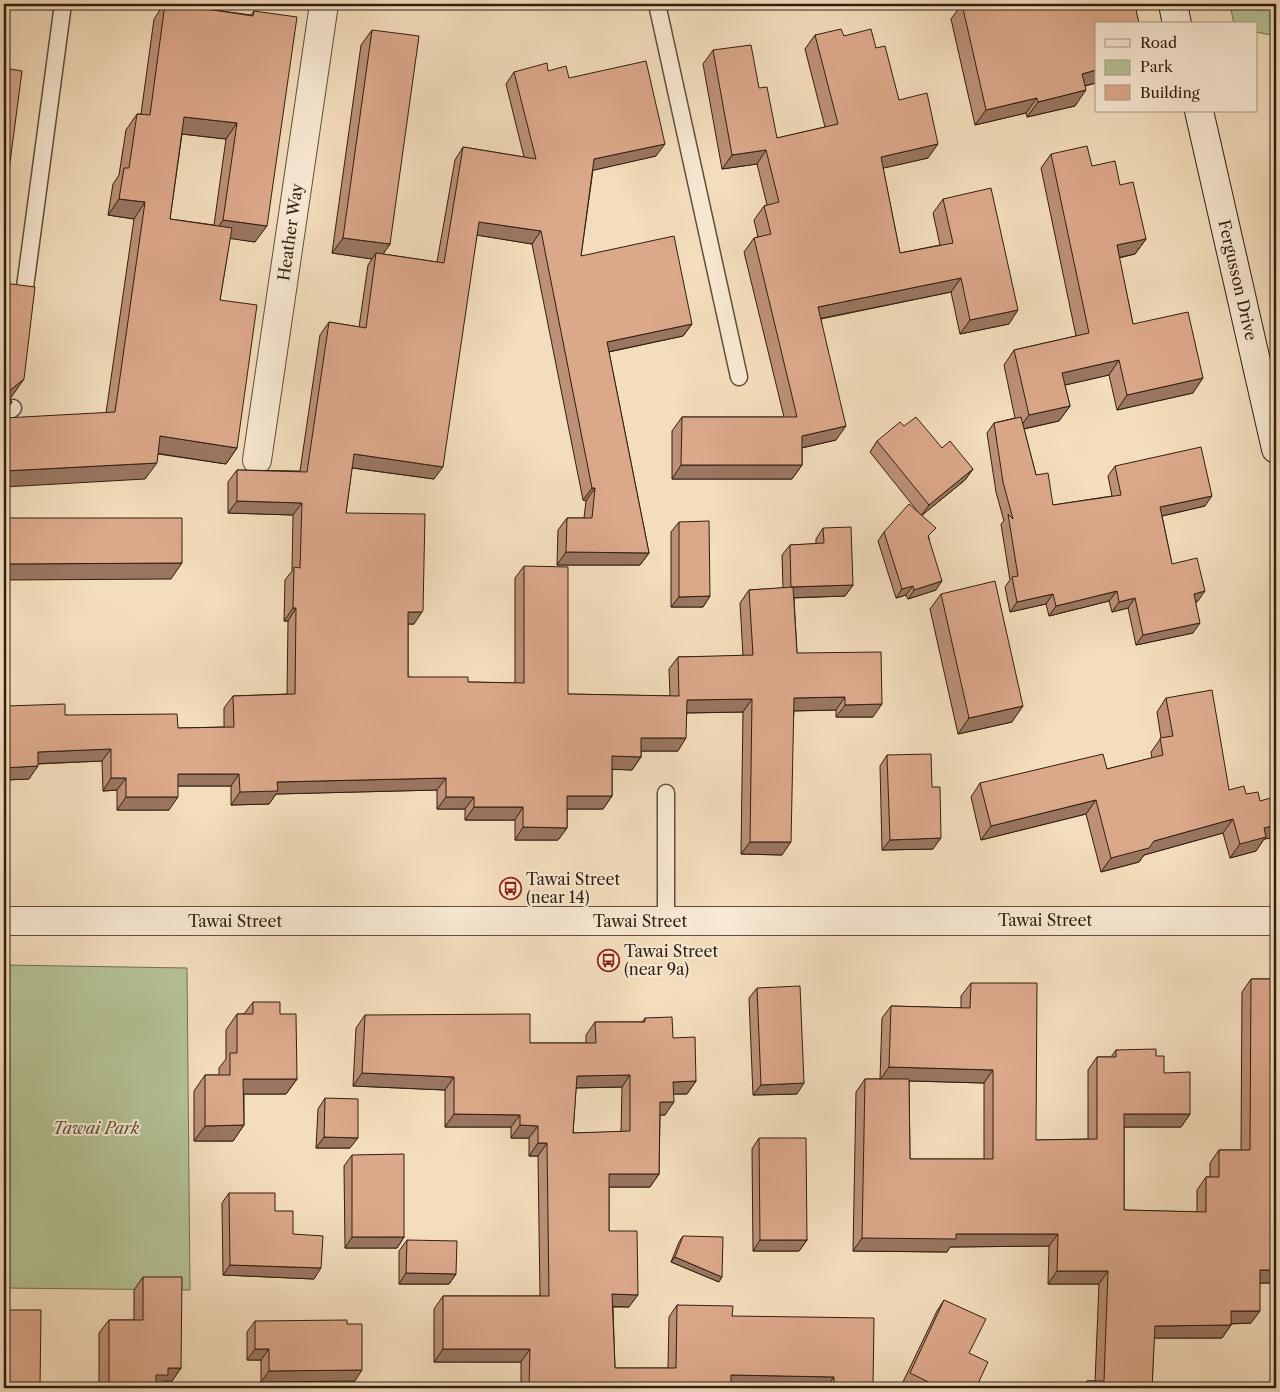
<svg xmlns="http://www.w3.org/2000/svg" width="1280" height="1392" font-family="'Libre Caslon Text',serif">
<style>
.green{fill:#b5c295;stroke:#727052}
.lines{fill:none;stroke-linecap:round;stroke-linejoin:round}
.service-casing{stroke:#614e3b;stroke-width:19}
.minor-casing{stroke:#614e3b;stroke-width:30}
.secondary-casing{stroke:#301f10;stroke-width:30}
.service{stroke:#f8e9d3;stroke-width:16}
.minor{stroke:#f8e9d3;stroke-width:28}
.secondary{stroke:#f8e9d3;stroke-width:28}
.wall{fill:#bd9077;stroke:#301f10;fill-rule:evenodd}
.shaded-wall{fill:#9a7661;stroke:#301f10}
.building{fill:#dca88a;stroke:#301f10;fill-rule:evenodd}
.labels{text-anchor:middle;stroke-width:4;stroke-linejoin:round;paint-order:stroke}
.street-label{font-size:16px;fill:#301f10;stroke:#f8e9d3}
.poi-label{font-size:16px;fill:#301f10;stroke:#f8e9d3;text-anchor:start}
.park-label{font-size:16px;font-style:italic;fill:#585038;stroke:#f8e9d3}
</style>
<rect width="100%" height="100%" fill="#f4ddbc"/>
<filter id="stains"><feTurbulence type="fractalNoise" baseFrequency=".004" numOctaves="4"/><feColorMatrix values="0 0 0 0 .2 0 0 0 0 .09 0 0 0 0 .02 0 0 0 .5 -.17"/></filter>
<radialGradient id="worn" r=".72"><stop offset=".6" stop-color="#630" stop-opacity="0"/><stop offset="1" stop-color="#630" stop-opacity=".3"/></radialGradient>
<!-- green -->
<path class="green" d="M1230 4H1276V36L1256 32V24H1234Z
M4 965 187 968 190 1290 4 1288Z"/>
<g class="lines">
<defs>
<path id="service" d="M657 4 739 377
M25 287 63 4
M4 415 13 408
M666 793V921"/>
<path id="minor" d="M257 460 324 4
M4 921H1276"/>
<path id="secondary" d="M1173 4 1177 24
M1199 111 1276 449"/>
</defs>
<!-- service casing -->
<use href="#service" class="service-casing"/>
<!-- minor casing -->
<use href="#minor" class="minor-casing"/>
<!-- secondary casing -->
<use href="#secondary" class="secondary-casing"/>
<!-- service -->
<use href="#service" class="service"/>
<!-- minor -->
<use href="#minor" class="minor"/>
<!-- secondary -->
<use href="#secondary" class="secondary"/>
</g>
<!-- wall -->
<path class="wall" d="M164 4H172L251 15 254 11 255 242 230 238 220 300 237 448 226 464 158 454 145 479 106 413 134 219 108 215 113 184 119 175 126 130 137 114H141L154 19ZM182 134 226 139 214 225 170 219Z
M962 4 1096 24V83L1085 86 1075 106 1027 117 1026 113 975 125 951 19Z
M372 30 390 244 383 254 437 262 455 160 463 147 524 157 506 84 514 72 548 71 569 78 656 156 593 170 581 256 692 324 683 336 609 352 649 553 640 565H557L558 530 567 518H584L586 501 583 500 532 244 477 235 434 479 352 468 346 513 414 624H408V677L468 682 515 683V578L524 566 568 694 670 696 669 669 678 657 743 656 740 603 749 590 783 588 782 555 790 545 816 544V539L823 528 853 585 845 596 794 598 797 653 873 717H836V710L794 711 782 855 741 854 743 712 687 713 678 751H641V757L632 770 612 769V796L603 809H567V828L558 840H515V820H465V809H437V790L276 794 269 804 231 805V786H178L169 810H117V790L103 791 102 761 38 764 29 779 4 780V711L7 706 65 715 178 728 224 727V708L233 696 287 694 288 621H284L285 580 292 571 293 515 228 513V482L237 470 300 471 320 335 329 322 359 327 368 265 372 259 332 253 361 45Z
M815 35 844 36 876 48 899 100 928 158 883 168 900 253 940 245 933 213 943 199 1009 324 960 334 951 292 821 319 836 440 802 448V465L792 479H672V431L682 417H784L744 252 754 238 758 237 754 220 764 206 767 205 757 164 722 169 703 64 713 50 759 88 777 138 825 127 805 49Z
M1051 154 1092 166 1120 185 1146 239 1135 254 1119 258 1133 324 1193 393 1117 410 1109 375 1065 385 1070 406 1059 421 1024 429 1036 475 1053 505 1112 496 1108 476 1115 466 1205 506 1162 516 1172 564 1198 601 1196 602 1193 633 1136 645 1128 608 1112 612 1109 601 1049 616 1046 604 1010 612 1005 587 1010 580 1001 524 1004 521 996 492 987 433 994 423 1015 418 1004 365 1014 350 1076 336 1041 168Z
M904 426 942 448 973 469 965 480 922 515 929 538 936 590 908 599 906 595 896 598 878 541 884 532 918 512 870 452 877 441Z
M679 522 710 596 703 607H671V532Z
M941 594 1012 722 958 734 930 609Z
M1166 698 1229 790 1246 794 1271 838 1264 839 1256 851 1230 858 1223 833 1144 855 1139 862 1101 872 1086 814 981 840 971 797 980 783 1107 769 1152 758 1151 752 1161 738 1157 712Z
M887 755 933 849 882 850 880 766Z
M1251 979H1276V1179L1275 1218 1276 1283H1260L1251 1323 1231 1324V1325L1222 1338H1154L1152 1388H1083L1087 1381H1095L1099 1284H1048L1049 1246 950 1247 947 1252 853 1251 856 1092 865 1079H880L882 1018 891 1006 961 1008V996L971 983 1036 1140 1088 1139V1070L1097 1057H1111L1116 1050 1156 1056 1164 1073 1190 1114 1181 1127H1124V1210L1197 1212V1190L1206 1177H1210V1163L1219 1150H1241L1242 992ZM909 1081 984 1083V1159H910Z
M757 988 797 1094 753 1095 749 998Z
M253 1002 280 1014 297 1079 286 1094H244V1125L233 1141H194V1091L205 1075H219V1068L226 1059V1030L237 1014H244Z
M365 1015 530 1043H586V1035L595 1022H642L645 1018 673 1038 696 1081 687 1094H673L665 1115H660L659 1174 650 1187H609V1231L629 1307H613L615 1368H668L669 1317 677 1305 732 1316 873 1388H521V1362H434V1309L443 1296H540L538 1156H529V1138H511V1127H445V1090L353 1086 356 1028ZM622 1087 621 1132 573 1133 576 1088Z
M325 1098 350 1148H316L318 1109Z
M759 1138 807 1240 799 1251H753L752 1149Z
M352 1155 404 1237 397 1248H345L344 1166Z
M229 1193 275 1211 293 1234 314 1279 223 1275 222 1203Z
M683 1236 719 1282 671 1262 679 1242Z
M407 1240 456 1274 449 1284H399V1251Z
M143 1277 181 1368 172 1381H164L159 1388H99V1333L109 1320H134V1290Z
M944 1300 969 1353 976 1388H911L902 1384 937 1311Z
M4 1310 40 1388H4Z
M255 1321 355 1381 261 1382V1360H247V1332Z"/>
<!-- shaded-wall -->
<path class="shaded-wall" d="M1096 70V83L1071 89 1082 74Z
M1086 90 1075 106 1027 117 1038 102Z
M1037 98 1026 113 975 125 986 110Z
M184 117 237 123 226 139 173 133Z
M665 144 656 156 586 172 594 159Z
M938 144 928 158 871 171 881 157Z
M766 150 757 164 722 169 732 155Z
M119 199 145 202 134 219 108 215Z
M223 220 267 226 255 242 212 236Z
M479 222 541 231 532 244 470 234Z
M343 238 390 244 379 260 376 253 372 259 332 253Z
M1146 239 1135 254 1107 260 1117 245Z
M961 278 951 292 808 321 818 307Z
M1018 310 1009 324 960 334 970 320Z
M692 324 683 336 598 354 607 342Z
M1119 360 1109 375 1052 388 1062 373Z
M1203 378 1193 393 1117 410 1127 395Z
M24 379 10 399 12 402 4 415V398L9 391Z
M1070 406 1059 421 1018 430 1029 415Z
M846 426 836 440 792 450 802 436Z
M160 436 237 448 226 464 149 452Z
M354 454 443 467 434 479 346 467Z
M157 463 145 479 4 487V471Z
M681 465H802L792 479H672Z
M973 469 965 480 921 516 929 505Z
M592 488H595L586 501 583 500Z
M1212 496 1205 506 1153 518 1160 507Z
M237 501 302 503 293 515 228 513Z
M566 552 649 553 640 565H557Z
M182 563 171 579 4 580V564Z
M942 581 936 590 908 599 914 590Z
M853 585 845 596 784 598 791 587Z
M913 586 906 595 896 598 902 589Z
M1117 591 1109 601 1049 616 1056 606Z
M1205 591 1198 601 1187 604 1194 594Z
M1053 594 1046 604 1010 612 1017 602Z
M710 596 703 607H671L679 597Z
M1135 598 1128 608 1112 612 1119 602Z
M293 608H296L288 621H284Z
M408 612H422L414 624H400Z
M1200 623 1193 633 1136 645 1143 635Z
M845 697 836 710 785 711 794 698Z
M752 699 743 712 678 713 687 700Z
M882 704 873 717H836L845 705Z
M1023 706 1012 722 958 734 969 718Z
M641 738H686L678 751H632Z
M111 749 102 761 29 764 38 752Z
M612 756 641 757 632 770 603 769Z
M38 766 29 779 4 780V768Z
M178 774H239L231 786H169Z
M111 778H126L117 790 103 791Z
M446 778 437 790 276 794 269 804 231 805 240 792 277 782Z
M567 796H612L603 809H558Z
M126 797H178L169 810H117Z
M446 797H474L465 809H437Z
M1096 800 1086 814 981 840 991 826Z
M474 807H523L515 820H465Z
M1233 819 1223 833 1144 855 1139 862 1101 872 1111 858 1154 841Z
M1276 825V830L1271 838 1264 839 1256 851 1230 858 1240 844 1264 828Z
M523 827 567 828 558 840H515Z
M941 838 933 849 882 850 890 840Z
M750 842H791L782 855 741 854Z
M889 1067 993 1070 984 1083 880 1080Z
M362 1073 454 1077 445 1090 353 1086Z
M630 1075 622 1087 568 1088 577 1076Z
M243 1079H297L286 1094H232Z
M696 1081 687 1094H664L673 1082Z
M804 1083 797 1094 753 1095 761 1085Z
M660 1102H674L665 1115H651Z
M454 1114 520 1115 511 1127H445Z
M1124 1114H1190L1181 1127H1115Z
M244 1125 233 1141H194L205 1126Z
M520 1125 538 1126 529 1138H511Z
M324 1137 358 1138 350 1148H316Z
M538 1143H547L538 1156H529Z
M609 1174H659L650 1187H600Z
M956 1234H1058L1049 1246 950 1247 947 1252 853 1251 862 1238Z
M352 1237H404L397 1248H345Z
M760 1240H807L799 1251H753Z
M675 1257 722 1277 719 1282 671 1262Z
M230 1265 321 1268 314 1279 223 1275Z
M1260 1270H1276V1283H1251Z
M1057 1271H1108L1099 1284H1048Z
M406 1273 456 1274 449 1284H399Z
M612 1294 638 1295 629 1307 603 1306Z
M1231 1311H1260L1251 1323 1222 1324Z
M1231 1325 1222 1338H1146L1155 1326Z
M255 1349H269L261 1360H247Z
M443 1349H530L521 1362H434Z
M168 1368H181L172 1381H164L159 1388H147L156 1375Z
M362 1370 355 1381 261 1382 269 1371Z
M4 1371H8L4 1377Z
M731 1375 834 1377 826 1388H722Z"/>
<!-- building -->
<path class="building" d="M165 4H172L253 16 254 11 297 17 267 226 223 220 237 123 184 117 170 219 232 228 220 300 257 305 237 448 160 436 157 463 4 471V418L115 412 145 202 119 199 124 168H129L137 114 150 115Z
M962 4H1135L1139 24H1096V70L1082 74 1086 90 1038 102 1037 98 986 110Z
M841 29 844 36 871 29 876 48 885 46 899 100 927 93 938 144 881 157 900 253 953 243 943 199 991 188 1018 310 970 320 961 278 818 307 846 426 802 436V465H681L682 417H797L754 238 771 234 764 206 779 202 766 150 732 155 713 50 751 45 759 88 767 87 777 138 838 124 815 35Z
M372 30 419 36 390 244 343 238Z
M646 61 665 144 594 159 581 256 674 236 692 324 607 342 649 553 566 552 567 518H592L595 488H592L541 231 479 222 443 467 354 454 346 513 425 514 423 610 422 612H408V677H468V682L524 683V566L568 567V694L679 696 678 657 753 655 749 590 793 587 797 653 881 652 882 704 845 705V697L794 698 791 842H750L752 699 687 700 686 738H641V757L612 756V796H567V828L523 827V807H474V797H446V778L277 782 278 791 240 792 239 774H178V797H126V778H111V749L38 752V766L4 768V721H8L7 706 65 704V715L177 714 178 728 234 727 233 696 295 694 296 608H293L294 567 300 568 302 503 237 501V470L307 472 329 322 366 328 376 253 444 263 463 147 536 159 514 72 547 63 548 71 566 66 569 78Z
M4 68 22 71 4 208Z
M1087 146 1092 166 1115 161 1120 185 1133 182 1146 239 1117 245 1133 324 1188 312 1203 378 1127 395 1119 360 1062 373 1070 406 1029 415 1014 350 1089 333 1051 154Z
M4 283 35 287 24 379 9 391 8 397 12 402H4Z
M916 417 942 448 950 441 973 469 929 505 877 441 900 422 904 426Z
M1021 417 1036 475 1048 473 1053 505 1121 495 1115 466 1201 447 1212 496 1160 507 1172 564 1197 558 1205 591 1194 594 1200 623 1143 635 1135 598 1119 602 1117 591 1056 606 1053 594 1017 602 1012 577 1018 576 1008 514 1013 519 1003 482 994 423Z
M909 504 936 528 928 536 942 581 914 590 913 586 902 589 884 532Z
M4 518H182V563L4 564Z
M709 521 710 596 679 597V522Z
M851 527 853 585 791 587 790 545 824 543 823 528Z
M995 581 1023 706 969 718 941 594Z
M1212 690 1229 790 1244 786 1246 794 1258 792 1260 801 1274 797 1276 807V825L1264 828 1266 837 1240 844 1233 819 1154 841 1149 848 1111 858 1096 800 991 826 980 783 1103 754 1107 769 1163 755 1160 738 1173 736 1166 698Z
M931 754 932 787H940L941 838 890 840 887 755Z
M1251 979H1276V1166L1275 1218H1276V1270H1260V1311H1231V1325L1155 1326 1152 1388H1087V1381H1104L1108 1271H1057L1058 1234H956V1239L862 1238 865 1079H909L910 1159H993V1070L889 1067 891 1006 970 1008 971 983H1037L1036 1140 1097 1139V1057H1116V1050L1156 1049V1056H1164V1073L1190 1072V1114H1124V1210L1206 1212V1177H1219V1150H1250Z
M800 986 804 1083 761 1085 757 988Z
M253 1002H280V1014H296L297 1079H243L244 1125 205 1126V1075H230V1053H237V1014H253Z
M530 1014V1043H596L595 1022H645V1018L672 1017 673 1038 695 1037 696 1081 673 1082 674 1102H660L659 1174H609V1231H637L638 1295 612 1294 615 1368H676L677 1305 733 1306 732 1316 874 1318 873 1388H834V1377L731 1375V1388H529L530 1349H443V1296H549L547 1143H538V1126L520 1125V1115L454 1114V1077L362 1073 365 1015ZM630 1075V1131L573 1133 577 1076Z
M325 1098 358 1099V1138L324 1137Z
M759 1138H806L807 1240H760Z
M404 1154V1237H352V1155Z
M229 1193H275V1211H293V1234L323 1236 321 1268 230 1265Z
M683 1236 723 1237 722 1277 675 1257Z
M407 1240 457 1241 456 1274 406 1273Z
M143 1277H182L181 1368H168V1375H156V1388H109V1320H143Z
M944 1300 986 1319 969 1353 988 1362 976 1388H941L910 1373Z
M4 1310H41L40 1388H8V1371H4Z
M347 1320V1324H362V1370L269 1371V1349H255V1321Z"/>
<!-- icons -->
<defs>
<symbol id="bus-ring" viewBox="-11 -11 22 22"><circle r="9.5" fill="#f8e9d3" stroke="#8f2418" stroke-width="1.5"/><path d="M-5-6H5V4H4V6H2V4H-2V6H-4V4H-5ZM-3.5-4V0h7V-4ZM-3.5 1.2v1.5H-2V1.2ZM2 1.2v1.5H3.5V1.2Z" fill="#8f2418"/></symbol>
</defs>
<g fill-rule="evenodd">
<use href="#bus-ring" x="498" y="876" width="25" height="25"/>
<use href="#bus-ring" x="596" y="948" width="25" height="25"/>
</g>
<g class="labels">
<!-- street labels -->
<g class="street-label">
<text transform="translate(290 232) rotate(-82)" y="6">Heather Way</text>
<text transform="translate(1238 280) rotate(77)" y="6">Fergusson Drive</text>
<text x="1045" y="926">Tawai Street</text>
<text x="235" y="927">Tawai Street</text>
<text x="640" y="927">Tawai Street</text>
</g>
<!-- poi labels -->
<g class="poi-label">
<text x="526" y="885">Tawai Street<tspan x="526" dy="18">(near 14)</tspan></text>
<text x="624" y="957">Tawai Street<tspan x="624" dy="18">(near 9a)</tspan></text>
</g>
<!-- park labels -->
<g class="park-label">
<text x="96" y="1134">Tawai Park</text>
</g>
</g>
<!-- margin -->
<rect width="1280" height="1392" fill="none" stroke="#f4ddbc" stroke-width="20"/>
<rect x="5" y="5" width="1270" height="1382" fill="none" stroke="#301f10" stroke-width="2.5"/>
<rect x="10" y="10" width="1260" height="1372" fill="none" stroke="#301f10"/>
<!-- legend -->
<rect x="1095" y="22" width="162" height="90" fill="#f8e9d3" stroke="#a89885"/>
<rect x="1105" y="39" width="25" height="8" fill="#f8e9d3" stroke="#a89885"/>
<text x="1140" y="48" font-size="15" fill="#301f10">Road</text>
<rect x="1105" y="60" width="25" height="15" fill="#b5c295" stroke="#a89885"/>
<text x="1140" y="72" font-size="15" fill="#301f10">Park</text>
<rect x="1105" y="85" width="25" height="15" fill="#dca88a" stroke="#a89885"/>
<text x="1140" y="98" font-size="15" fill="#301f10">Building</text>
<rect width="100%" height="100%" filter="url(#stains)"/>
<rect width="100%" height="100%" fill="url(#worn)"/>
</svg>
